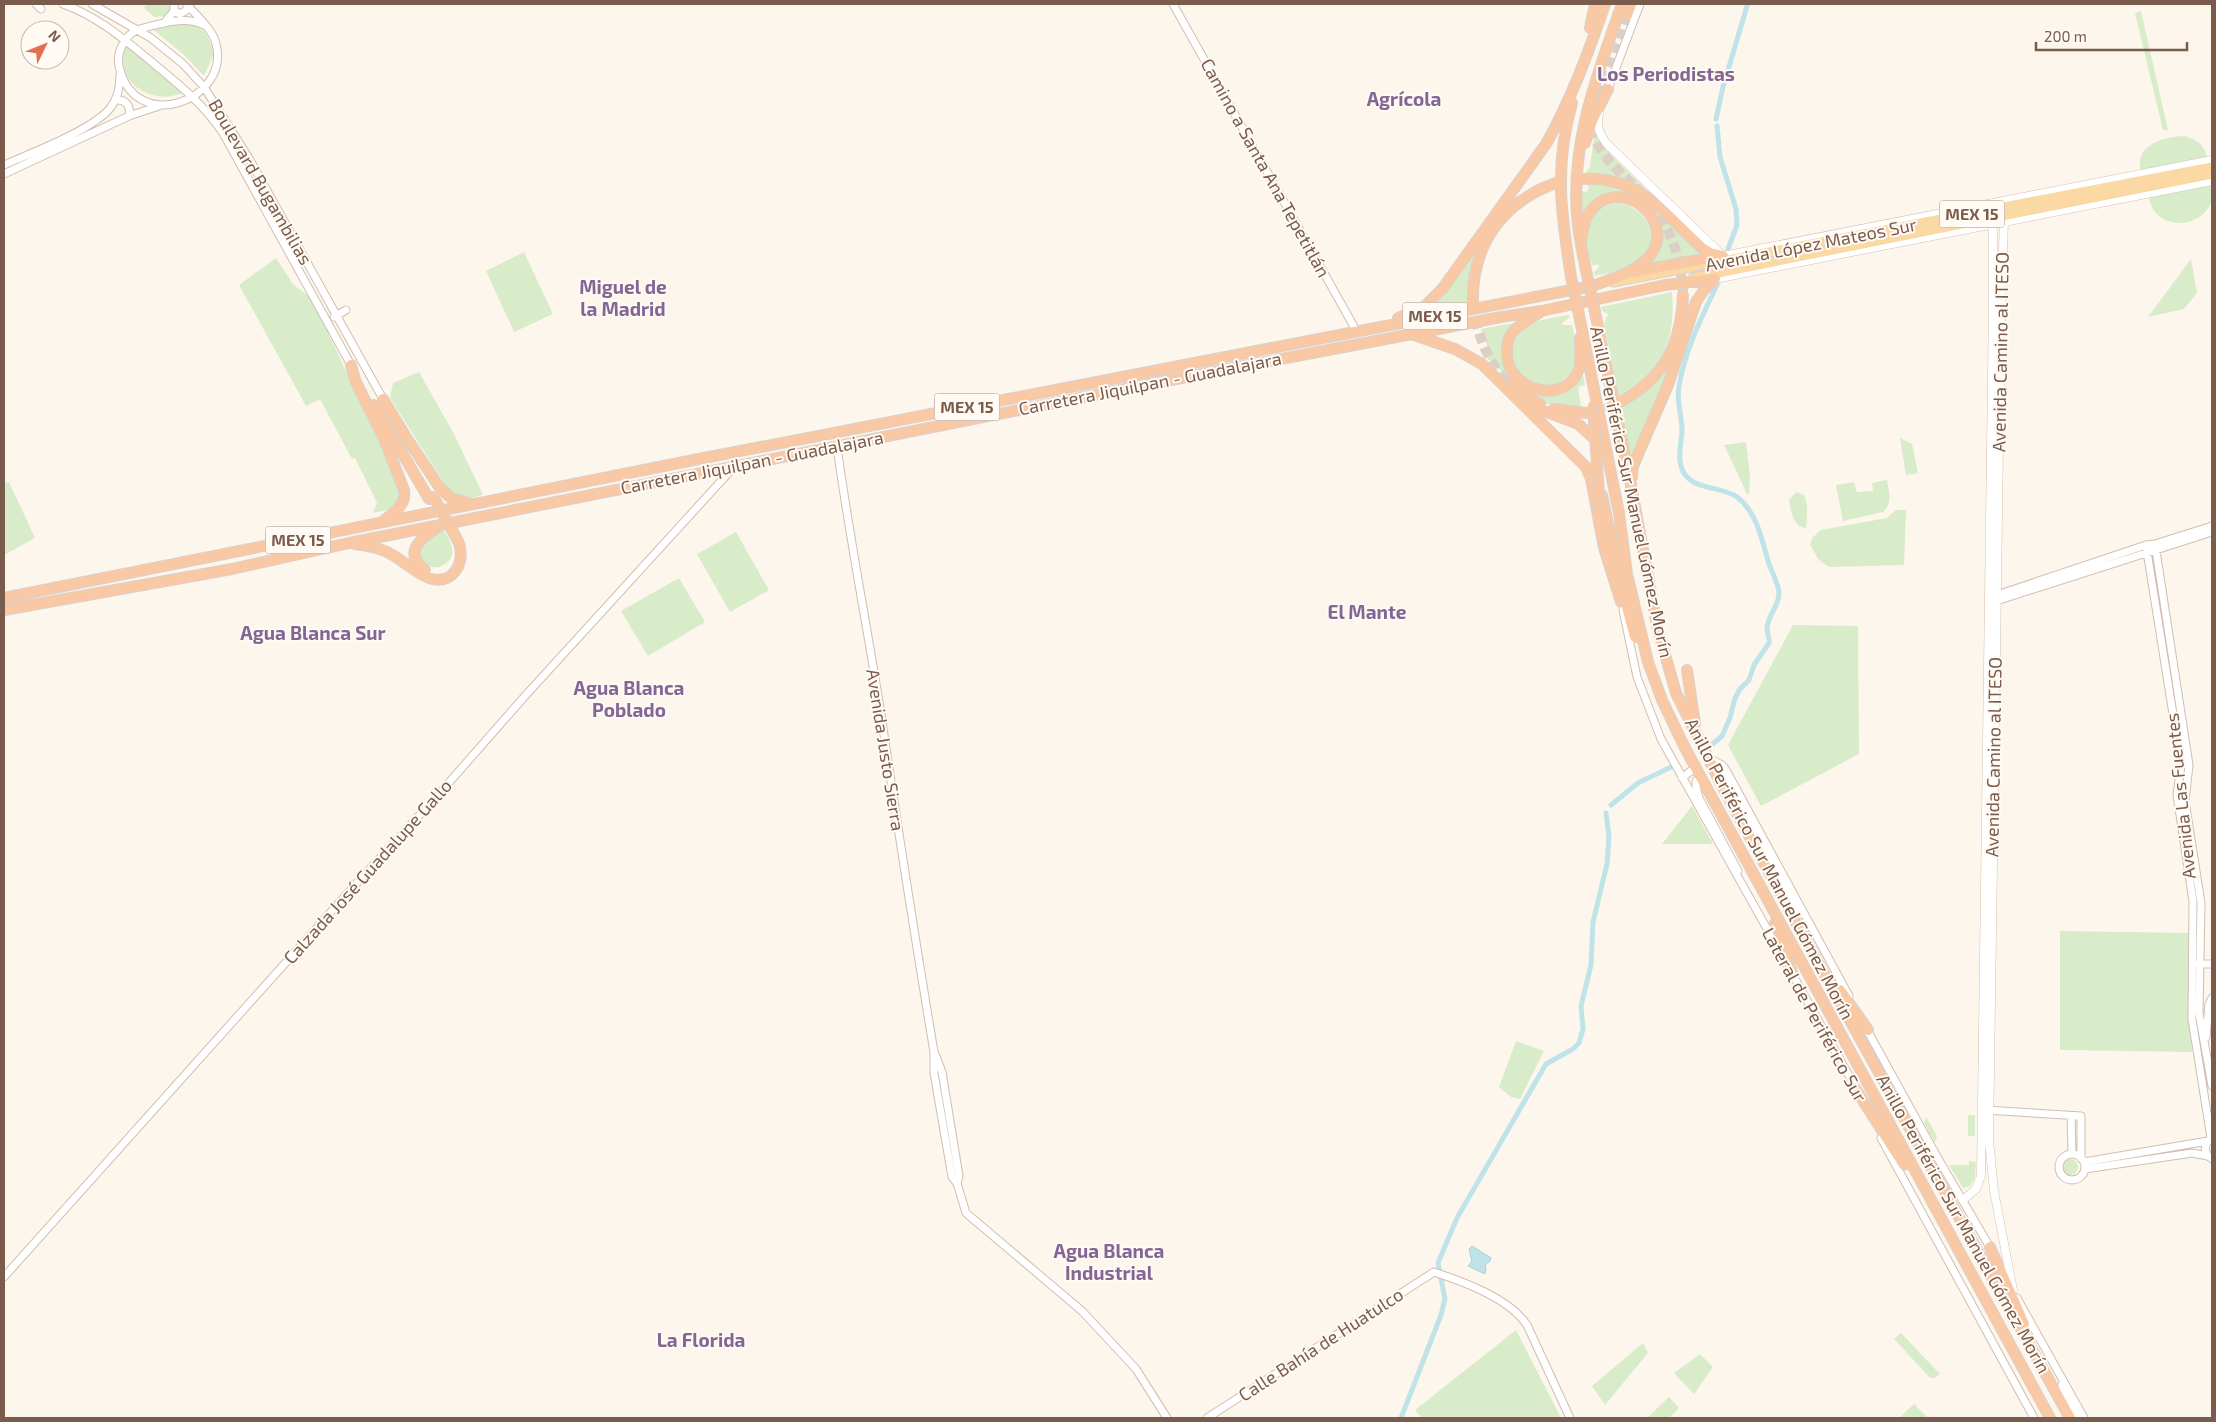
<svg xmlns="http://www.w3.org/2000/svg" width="2216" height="1422" font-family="'Exo 2',sans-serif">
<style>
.green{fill:#d8ecc9}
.water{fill:#bfe3e8;stroke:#a5d3da}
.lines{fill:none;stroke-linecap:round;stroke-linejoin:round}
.canal{stroke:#bfe3e8;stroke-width:5}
.trunk-tunnel{stroke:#dcd0c4;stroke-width:10;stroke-dasharray:10 5;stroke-linecap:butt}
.tertiary-casing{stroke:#d1beb0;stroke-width:9}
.secondary-casing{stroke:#d6c0b0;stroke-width:9}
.primary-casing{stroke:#dad1cd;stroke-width:11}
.trunk-casing{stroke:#dad1cd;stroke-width:12}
.tertiary{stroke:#fff;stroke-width:7}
.secondary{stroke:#fff;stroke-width:8}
.primary{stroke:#fbd9a5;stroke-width:9}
.trunk{stroke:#f9c8a4;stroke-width:10}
.trunk-bridge-casing{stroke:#dad1cd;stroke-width:12;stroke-linecap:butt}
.trunk-bridge{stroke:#f9c8a4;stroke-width:10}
.labels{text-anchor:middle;stroke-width:4;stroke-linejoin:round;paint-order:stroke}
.shield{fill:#fffaf3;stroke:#a28b7f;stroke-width:1}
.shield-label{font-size:16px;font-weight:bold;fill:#7a5c4d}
.street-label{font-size:18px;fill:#7a5c4d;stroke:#fffaf3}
.neighbourhood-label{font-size:19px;font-weight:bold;fill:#846695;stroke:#fffaf3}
</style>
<rect width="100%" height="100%" fill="#fdf6ec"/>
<!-- green -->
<path class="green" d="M147 4H170V11L166 16 154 17 144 8Z
M2141 11 2168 130H2163L2135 13Z
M183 23C205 25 208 34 214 54L204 76 184 55 154 30 159 27Z
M126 44 185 92C179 94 171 97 165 97 135 95 116 74 126 44Z
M1595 130 1600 144 1656 199 1583 176 1590 167Z
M2184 136C2196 139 2204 144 2207 157L2141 171C2134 145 2163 137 2184 136Z
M1583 182C1598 183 1615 185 1629 190 1660 202 1680 237 1705 256L1644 267 1660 240 1639 200 1596 202 1582 216 1580 191 1587 192 1589 187Z
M2212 183C2212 190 2213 197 2211 203 2202 225 2170 230 2155 212 2152 208 2150 202 2148 197Z
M1620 203C1645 209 1665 237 1643 259 1631 270 1610 273 1595 276L1594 272 1599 267 1598 264 1592 266C1590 256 1584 244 1585 234 1586 215 1603 204 1620 203Z
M1484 236 1470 303 1425 313Z
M524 252 553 314 514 332 486 271Z
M276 258 293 284 312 299 401 487 400 498 392 509 373 513 377 503 355 458 352 459 320 399 306 406 239 285Z
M2191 259 2197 293 2184 309 2148 317Z
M1672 292C1676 342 1662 371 1618 396L1604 323 1608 314 1602 311 1601 307Z
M1569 315 1570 317 1562 323 1563 325H1572C1574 334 1578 345 1578 355 1578 378 1550 393 1530 384 1521 379 1514 368 1513 360 1507 323 1542 319 1569 315Z
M1518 322C1511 329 1505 334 1502 344 1495 369 1529 405 1555 393 1564 388 1574 378 1582 371L1585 385 1578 387 1581 406 1586 408C1527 408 1526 389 1484 356L1482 354 1489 351 1481 329Z
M1676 354 1630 464 1622 419 1624 418 1622 407C1646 394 1662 378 1676 354Z
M419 372 454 434 483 495 463 500 446 486 390 398 393 383Z
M1900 438 1912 444 1918 473 1906 475Z
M1746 442 1750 476 1749 494H1747L1724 445Z
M1887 480C1889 492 1893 503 1883 512L1843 521 1836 485 1854 482 1857 492 1873 491 1872 483Z
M9 482 35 538 4 555V483Z
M1796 492 1804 495C1809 506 1807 516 1806 528 1793 527 1791 511 1789 500Z
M1896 510H1906L1904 565 1829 567 1819 560 1810 545 1812 538 1821 530 1887 518Z
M443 528C447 536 454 545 452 555 452 558 448 562 445 564 432 573 424 562 416 552L419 544Z
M736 532 769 590 730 612 697 554Z
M679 578 705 622 648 656 621 611Z
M1793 625 1858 626 1859 754 1761 806 1728 745Z
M1692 806 1713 844H1662Z
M2060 931 2191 933 2189 1023 2192 1052 2060 1050Z
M1516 1041 1544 1051 1520 1099 1511 1097 1499 1087Z
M1968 1115H1975V1136H1968Z
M1926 1117 1937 1136 1935 1142 1924 1123Z
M2062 1167a8 8 0 1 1 16 0a8 8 0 1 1-16 0Z
M1969 1161 1976 1162 1975 1178 1970 1186 1963 1188 1949 1165H1969Z
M1516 1330 1561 1418H1422L1415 1410Z
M1901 1333 1940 1374 1935 1378H1930L1894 1339Z
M1643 1343 1648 1353 1605 1405 1592 1386Z
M1700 1354 1713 1367 1694 1394 1674 1373Z
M1669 1397 1679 1408 1669 1418H1647Z
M1914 1404 1928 1418H1899Z"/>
<!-- water -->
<path class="water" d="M1472 1246 1491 1258 1490 1261 1485 1265 1486 1269 1485 1274 1468 1266 1472 1261 1469 1249Z"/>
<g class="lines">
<!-- canal -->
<path class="canal" d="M1716 119 1723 87 1747 6
M1717 126 1720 157 1736 209 1737 225 1728 249
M1708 748 1722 736 1730 718 1735 698 1740 689 1749 680 1754 665 1769 643C1770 638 1767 634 1767 629 1767 616 1779 607 1779 593 1778 582 1771 571 1768 561 1762 539 1756 511 1737 497 1723 487 1701 490 1688 478 1675 466 1681 446 1682 431 1682 415 1676 401 1679 386 1685 350 1702 316 1718 283
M1611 805 1638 783 1671 767
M1401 1418 1441 1315 1445 1299 1438 1263 1457 1218 1546 1064 1573 1049 1579 1043 1583 1029 1581 1006 1591 965 1593 922 1607 864 1609 837 1606 813"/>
<!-- trunk-tunnel -->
<path class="trunk-tunnel" d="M1627 15 1590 121C1593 151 1620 172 1640 191
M1651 204C1673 233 1680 256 1683 292
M1473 304C1477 336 1488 362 1510 386
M1590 412 1604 410 1620 402"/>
<defs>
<path id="tertiary" d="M36 4 41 9
M63 4C96 16 120 36 147 58 177 83 201 101 223 133L351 365
M92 4 151 38 183 64 204 87 250 160 383 399
M187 4C196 16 213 29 216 44 231 101 134 136 119 66 116 51 125 37 136 30 159 24 183 15 204 25
M1173 4 1357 332
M174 11 180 14 187 10V4
M165 22 174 11V4
M1608 89 1640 4
M116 100C126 99 131 106 129 116
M4 165C31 153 95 129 111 107 118 98 120 86 120 74
M4 174 129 116 159 106
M334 317 346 310
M837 447C849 534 866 621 880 708 897 823 915 938 934 1052V1073L952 1177 957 1183 966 1213 1082 1311 1136 1369 1167 1418
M2155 544 2189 765 2185 801 2201 903 2199 1013 2212 1086
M2146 545 2181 764 2177 795 2193 901 2192 1019 2211 1138
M1994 596 2146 545 2155 544 2212 526
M1993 602 2212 532
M1623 610 1637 677 1661 739 1857 1090
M1712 760 1722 765 1726 770 1849 996
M1719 771 1728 782 1801 914
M1682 778 1692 770
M1696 781V787L1699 798 1738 871
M2198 964H2212
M1866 1028 1936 1155 1991 1249
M2206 1037 2209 1004 2212 998
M935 1054 942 1072 959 1176 957 1183
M1986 1110 2081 1116V1158
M2071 1116 2072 1154
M1881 1138 2034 1418
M2210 1139C2203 1146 2204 1154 2212 1159
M2059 1167a13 13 0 1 1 26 0a13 13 0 1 1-26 0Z
M2084 1162 2208 1141
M2085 1169 2192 1153 2208 1156
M4 1277 356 884 438 795 525 696 733 468
M2017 1298 2084 1418
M2062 1385 2065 1396 2077 1418
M1207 1418 1434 1272C1464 1282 1509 1298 1527 1325L1570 1418"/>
<path id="secondary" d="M1599 114C1596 126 1599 133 1606 143L1723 256 2212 160
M2004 221 2001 306 1989 1140 1994 1191 2013 1290
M1715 279 2212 181
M1963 1200 1976 1189 1981 1176 1993 306V231L1991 224"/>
<path id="primary" d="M1693 278 2212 174
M1613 282 2212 167"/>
<path id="trunk" d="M1627 15 1631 4
M1590 28 1595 4
M1585 143 1592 121 1608 89
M1583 179C1641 176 1664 214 1702 248L1710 253 1723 256
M1633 272 1720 256
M1587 275C1583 255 1578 235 1577 215 1571 141 1598 72 1622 4
M1571 277C1561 212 1554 168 1572 103
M1473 304C1471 246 1502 202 1556 183
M1595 312 1631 485 1658 630 1676 693 1720 782 1800 930 2070 1418
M1539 313C1529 319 1518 325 1511 334 1508 339 1507 346 1507 352 1506 392 1567 406 1579 369 1582 359 1580 348 1580 338
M1579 315 1619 513 1627 574 1648 662 1662 700 1685 748 2050 1418
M1398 318 1424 307 1443 288 1546 144C1571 100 1589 51 1605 4
M1414 335 1455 349 1482 364 1586 467 1591 479 1604 548 1621 602
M351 365 355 380 385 441 404 490C407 504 393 514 383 521
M1512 383 1527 396 1540 404
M383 399 406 437 440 488 451 498 471 504
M1620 402C1664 378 1681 345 1683 295
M374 405 429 499
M1528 405 1578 424 1598 442
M1554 409 1586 413
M1632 477 1633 466 1668 385 1696 302 1704 290 1715 279
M1602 495 1619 577 1635 637
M355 544C366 546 379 547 389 553 403 560 417 575 432 579 456 584 466 559 458 541
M425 570C402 552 421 538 438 527
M4 598 704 458 1592 286C1611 279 1632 274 1647 259 1684 221 1612 166 1586 219 1583 226 1582 235 1581 242
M4 610 232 569 349 543 1155 383 1501 317 1541 311 1665 285 1715 279
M1687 670 1695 724
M1775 923 1792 972
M1840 990 1868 1030
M1855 1088 1904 1165
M1990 1247 2024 1324"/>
</defs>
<!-- tertiary casing -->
<use href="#tertiary" class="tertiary-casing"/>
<!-- secondary casing -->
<use href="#secondary" class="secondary-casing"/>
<!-- primary casing -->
<use href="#primary" class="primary-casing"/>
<!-- trunk casing -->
<use href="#trunk" class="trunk-casing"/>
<!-- tertiary -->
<use href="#tertiary" class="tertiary"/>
<!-- secondary -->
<use href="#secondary" class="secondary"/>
<!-- primary -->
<use href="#primary" class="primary"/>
<!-- trunk -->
<use href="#trunk" class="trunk"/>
<defs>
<path id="trunk-bridge" d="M1587 275 1595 312
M1571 277 1579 315
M1593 406 1600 509
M433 496 458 541"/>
</defs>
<!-- trunk-bridge casing -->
<use href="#trunk-bridge" class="trunk-bridge-casing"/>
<!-- trunk-bridge -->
<use href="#trunk-bridge" class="trunk-bridge"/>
</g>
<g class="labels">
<!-- shield labels -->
<g class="shield">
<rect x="1939.5" y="200.5" width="65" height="27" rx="4"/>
<rect x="1402.5" y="302.5" width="65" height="27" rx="4"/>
<rect x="934.5" y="393.5" width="65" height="27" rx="4"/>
<rect x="265.5" y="526.5" width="65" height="27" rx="4"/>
</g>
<g class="shield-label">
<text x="1972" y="220">MEX 15</text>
<text x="1435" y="322">MEX 15</text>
<text x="967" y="413">MEX 15</text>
<text x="298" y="546">MEX 15</text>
</g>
<!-- street labels -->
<g class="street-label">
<text transform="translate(1265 168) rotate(61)" y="6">Camino a Santa Ana Tepetitlán</text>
<text transform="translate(260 182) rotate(60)" y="6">Boulevard Bugambilias</text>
<text transform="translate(1811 245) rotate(-11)" y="6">Avenida López Mateos Sur</text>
<text transform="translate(2001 352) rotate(-89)" y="6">Avenida Camino al ITESO</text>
<text transform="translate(1150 384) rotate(-11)" y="6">Carretera Jiquilpan - Guadalajara</text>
<text transform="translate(752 463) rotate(-11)" y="6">Carretera Jiquilpan - Guadalajara</text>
<text transform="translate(1631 492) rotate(78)" y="6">Anillo Periférico Sur Manuel Gómez Morín</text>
<text transform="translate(885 750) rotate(81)" y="6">Avenida Justo Sierra</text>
<text transform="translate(1994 757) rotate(-89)" y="6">Avenida Camino al ITESO</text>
<text transform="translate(2181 796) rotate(-96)" y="6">Avenida Las Fuentes</text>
<text transform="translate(1769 869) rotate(62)" y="6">Anillo Periférico Sur Manuel Gómez Morín</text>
<text transform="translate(368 872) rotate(-48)" y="6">Calzada José Guadalupe Gallo</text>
<text transform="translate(1814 1015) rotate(61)" y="6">Lateral de Periférico Sur</text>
<text transform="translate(1963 1224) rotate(61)" y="6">Anillo Periférico Sur Manuel Gómez Morín</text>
<text transform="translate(1321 1345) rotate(-33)" y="6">Calle Bahía de Huatulco</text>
</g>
<!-- neighbourhood labels -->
<g class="neighbourhood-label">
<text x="1666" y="81">Los Periodistas</text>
<text x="1404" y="106">Agrícola</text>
<text x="623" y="294">Miguel de<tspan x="623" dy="22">la Madrid</tspan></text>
<text x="1367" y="619">El Mante</text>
<text x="313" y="640">Agua Blanca Sur</text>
<text x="629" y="695">Agua Blanca<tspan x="629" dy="22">Poblado</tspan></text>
<text x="1109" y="1258">Agua Blanca<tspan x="1109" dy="22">Industrial</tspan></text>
<text x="701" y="1347">La Florida</text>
</g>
</g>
<!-- border -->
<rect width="2216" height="1422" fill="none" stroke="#7a5c4d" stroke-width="10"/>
<!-- north arrow -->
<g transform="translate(45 45) rotate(47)"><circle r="24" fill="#fffaf3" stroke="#cabbb1"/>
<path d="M0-4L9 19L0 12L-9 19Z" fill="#e76f51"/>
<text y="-8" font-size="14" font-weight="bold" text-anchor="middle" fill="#7a5c4d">N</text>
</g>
<!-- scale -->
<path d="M2036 42v8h151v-8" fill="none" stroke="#7a5c4d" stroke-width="2.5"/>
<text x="2044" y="42" font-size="15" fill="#7a5c4d" stroke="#fffaf3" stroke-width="4" paint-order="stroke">200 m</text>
</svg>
